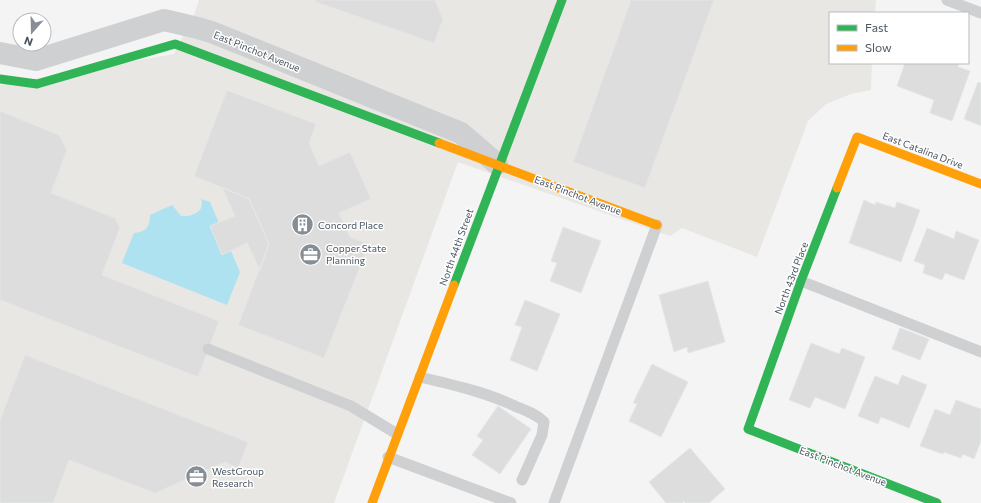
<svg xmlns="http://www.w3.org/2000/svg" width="981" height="503" font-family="Commissioner,sans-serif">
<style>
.commercial{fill:#e8e7e3}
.water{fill:#aee2f0}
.building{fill:#ddddde;stroke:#e5e6e7}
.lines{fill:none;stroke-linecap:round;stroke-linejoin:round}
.lane{stroke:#ced0d2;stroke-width:11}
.street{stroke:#ced0d2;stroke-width:22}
.fast{stroke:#30b455;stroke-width:9}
.slow{stroke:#ff9f0a;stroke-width:9}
.labels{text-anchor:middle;stroke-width:3;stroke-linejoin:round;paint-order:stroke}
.street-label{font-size:10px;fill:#4a5661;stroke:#fff}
.poi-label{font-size:10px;fill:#4a5661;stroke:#fff;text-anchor:start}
</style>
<rect width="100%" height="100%" fill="#f4f4f4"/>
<!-- commercial -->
<path class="commercial" d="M199 0H876L875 13H830V63H872L871 90 851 94 826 104 808 121 757 257 682 228 670 236 458 162 334 503H0V85L174 54 194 15Z"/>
<!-- water -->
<path class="water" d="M201 199 210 202 240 272 227 305 122 263 134 233C146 232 150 227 150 215L172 205 181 216C191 217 206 212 201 199Z"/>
<!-- building -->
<path class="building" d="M316 0H435L443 19 434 43 316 2Z
M631 0H714L645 188 573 162Z
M905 63H959L958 67 970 71 952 121 930 113 934 100 897 86Z
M978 82 981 83V126L964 119Z
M227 90 316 124 309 143 319 166 350 152 371 199 339 213 350 237 369 244 324 358 238 325 269 244 249 199 194 176Z
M0 111 59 135 67 150 51 193 115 218 120 228 102 275 219 321 198 377 0 300Z
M222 187 249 199 269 244 260 270 247 243 222 255 210 226 235 216Z
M864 200 875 205 876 202 895 208 897 202 920 210 901 262 849 243Z
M563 227 601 241 581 293 550 281 557 263 551 261Z
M927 228 954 239 956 231 979 240 964 280 945 273 942 280 923 273 925 265 914 261Z
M708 281 725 342 688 353 687 347 674 352 659 295Z
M525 300 560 314 537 371 510 360 522 327 515 325Z
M900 328 929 339 920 360 892 349Z
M811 343 839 354 842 348 865 357 845 409 815 397 810 408 789 400Z
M25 355 248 442 238 468 225 462 155 493 69 460 53 503H0V420Z
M652 364 688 382 661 437 629 421 637 404 633 403Z
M902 375 927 385 909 428 881 417 878 424 858 416 875 376 898 385Z
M956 400 981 409V441L974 459 963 454 961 458 944 452 943 454 920 446 935 409 950 415Z
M498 406 531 429 500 474 472 455 483 440 477 436Z
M690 448 725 489 709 503H685L684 501 682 503H666L649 482Z"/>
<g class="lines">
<!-- lane -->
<path class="lane" d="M947 0 981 13
M801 281 981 352
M208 349 351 406 397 434
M420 377C453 385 486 392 517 407 527 411 536 414 544 422L542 435 522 480
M388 457 511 503
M554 503 657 225"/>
<!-- street -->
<path class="street" d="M0 53 36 60 164 20 198 28 214 33 461 133 497 164"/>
<!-- fast -->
<path class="fast" d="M0 79 37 84 175 44 439 143
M837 188 801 281 748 429 937 503
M454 285 562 0"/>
<!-- slow -->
<path class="slow" d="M439 143 657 225
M837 188 857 137 981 184
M372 503 454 285"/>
</g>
<!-- icons -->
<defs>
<symbol id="building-disc" viewBox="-11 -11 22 22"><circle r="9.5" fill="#868d94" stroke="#fff"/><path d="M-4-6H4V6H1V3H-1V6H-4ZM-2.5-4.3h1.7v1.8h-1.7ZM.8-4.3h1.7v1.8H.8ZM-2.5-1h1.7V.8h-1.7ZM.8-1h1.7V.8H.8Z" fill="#fff"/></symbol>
<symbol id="office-disc" viewBox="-11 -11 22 22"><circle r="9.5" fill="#868d94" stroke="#fff"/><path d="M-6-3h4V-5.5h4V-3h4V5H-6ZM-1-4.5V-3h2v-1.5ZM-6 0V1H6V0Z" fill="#fff"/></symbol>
</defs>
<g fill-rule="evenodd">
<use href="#building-disc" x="290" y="212" width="25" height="25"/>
<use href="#office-disc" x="298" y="242" width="25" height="25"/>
<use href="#office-disc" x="184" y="464" width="25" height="25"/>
</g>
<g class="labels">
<!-- street labels -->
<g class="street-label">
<text transform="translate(257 51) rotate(22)" y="4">East Pinchot Avenue</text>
<text transform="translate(923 150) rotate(21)" y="4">East Catalina Drive</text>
<text transform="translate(578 195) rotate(21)" y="4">East Pinchot Avenue</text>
<text transform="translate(456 247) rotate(-70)" y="4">North 44th Street</text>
<text transform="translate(791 278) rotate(-69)" y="4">North 43rd Place</text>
<text transform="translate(843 466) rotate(21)" y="4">East Pinchot Avenue</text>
</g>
<!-- poi labels -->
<g class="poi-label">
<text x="318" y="229">Concord Place</text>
<text x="326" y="252">Copper State<tspan x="326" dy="12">Planning</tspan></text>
<text x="212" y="475">WestGroup<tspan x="212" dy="12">Research</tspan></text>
</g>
</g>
<!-- legend -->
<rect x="829" y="12" width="140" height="52" fill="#ffffff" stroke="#b7bbc0"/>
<rect x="837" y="25" width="20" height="6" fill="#30b455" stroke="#b7bbc0"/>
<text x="865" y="32" font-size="12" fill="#4a5661">Fast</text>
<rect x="837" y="45" width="20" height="6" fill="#ff9f0a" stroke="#b7bbc0"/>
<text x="865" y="52" font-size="12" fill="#4a5661">Slow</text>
<!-- north arrow -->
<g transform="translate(32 32) rotate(200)"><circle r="19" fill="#ffffff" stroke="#b7bbc0"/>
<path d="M0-3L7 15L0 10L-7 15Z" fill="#868d94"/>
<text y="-6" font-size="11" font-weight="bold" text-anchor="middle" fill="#4a5661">N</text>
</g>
</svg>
